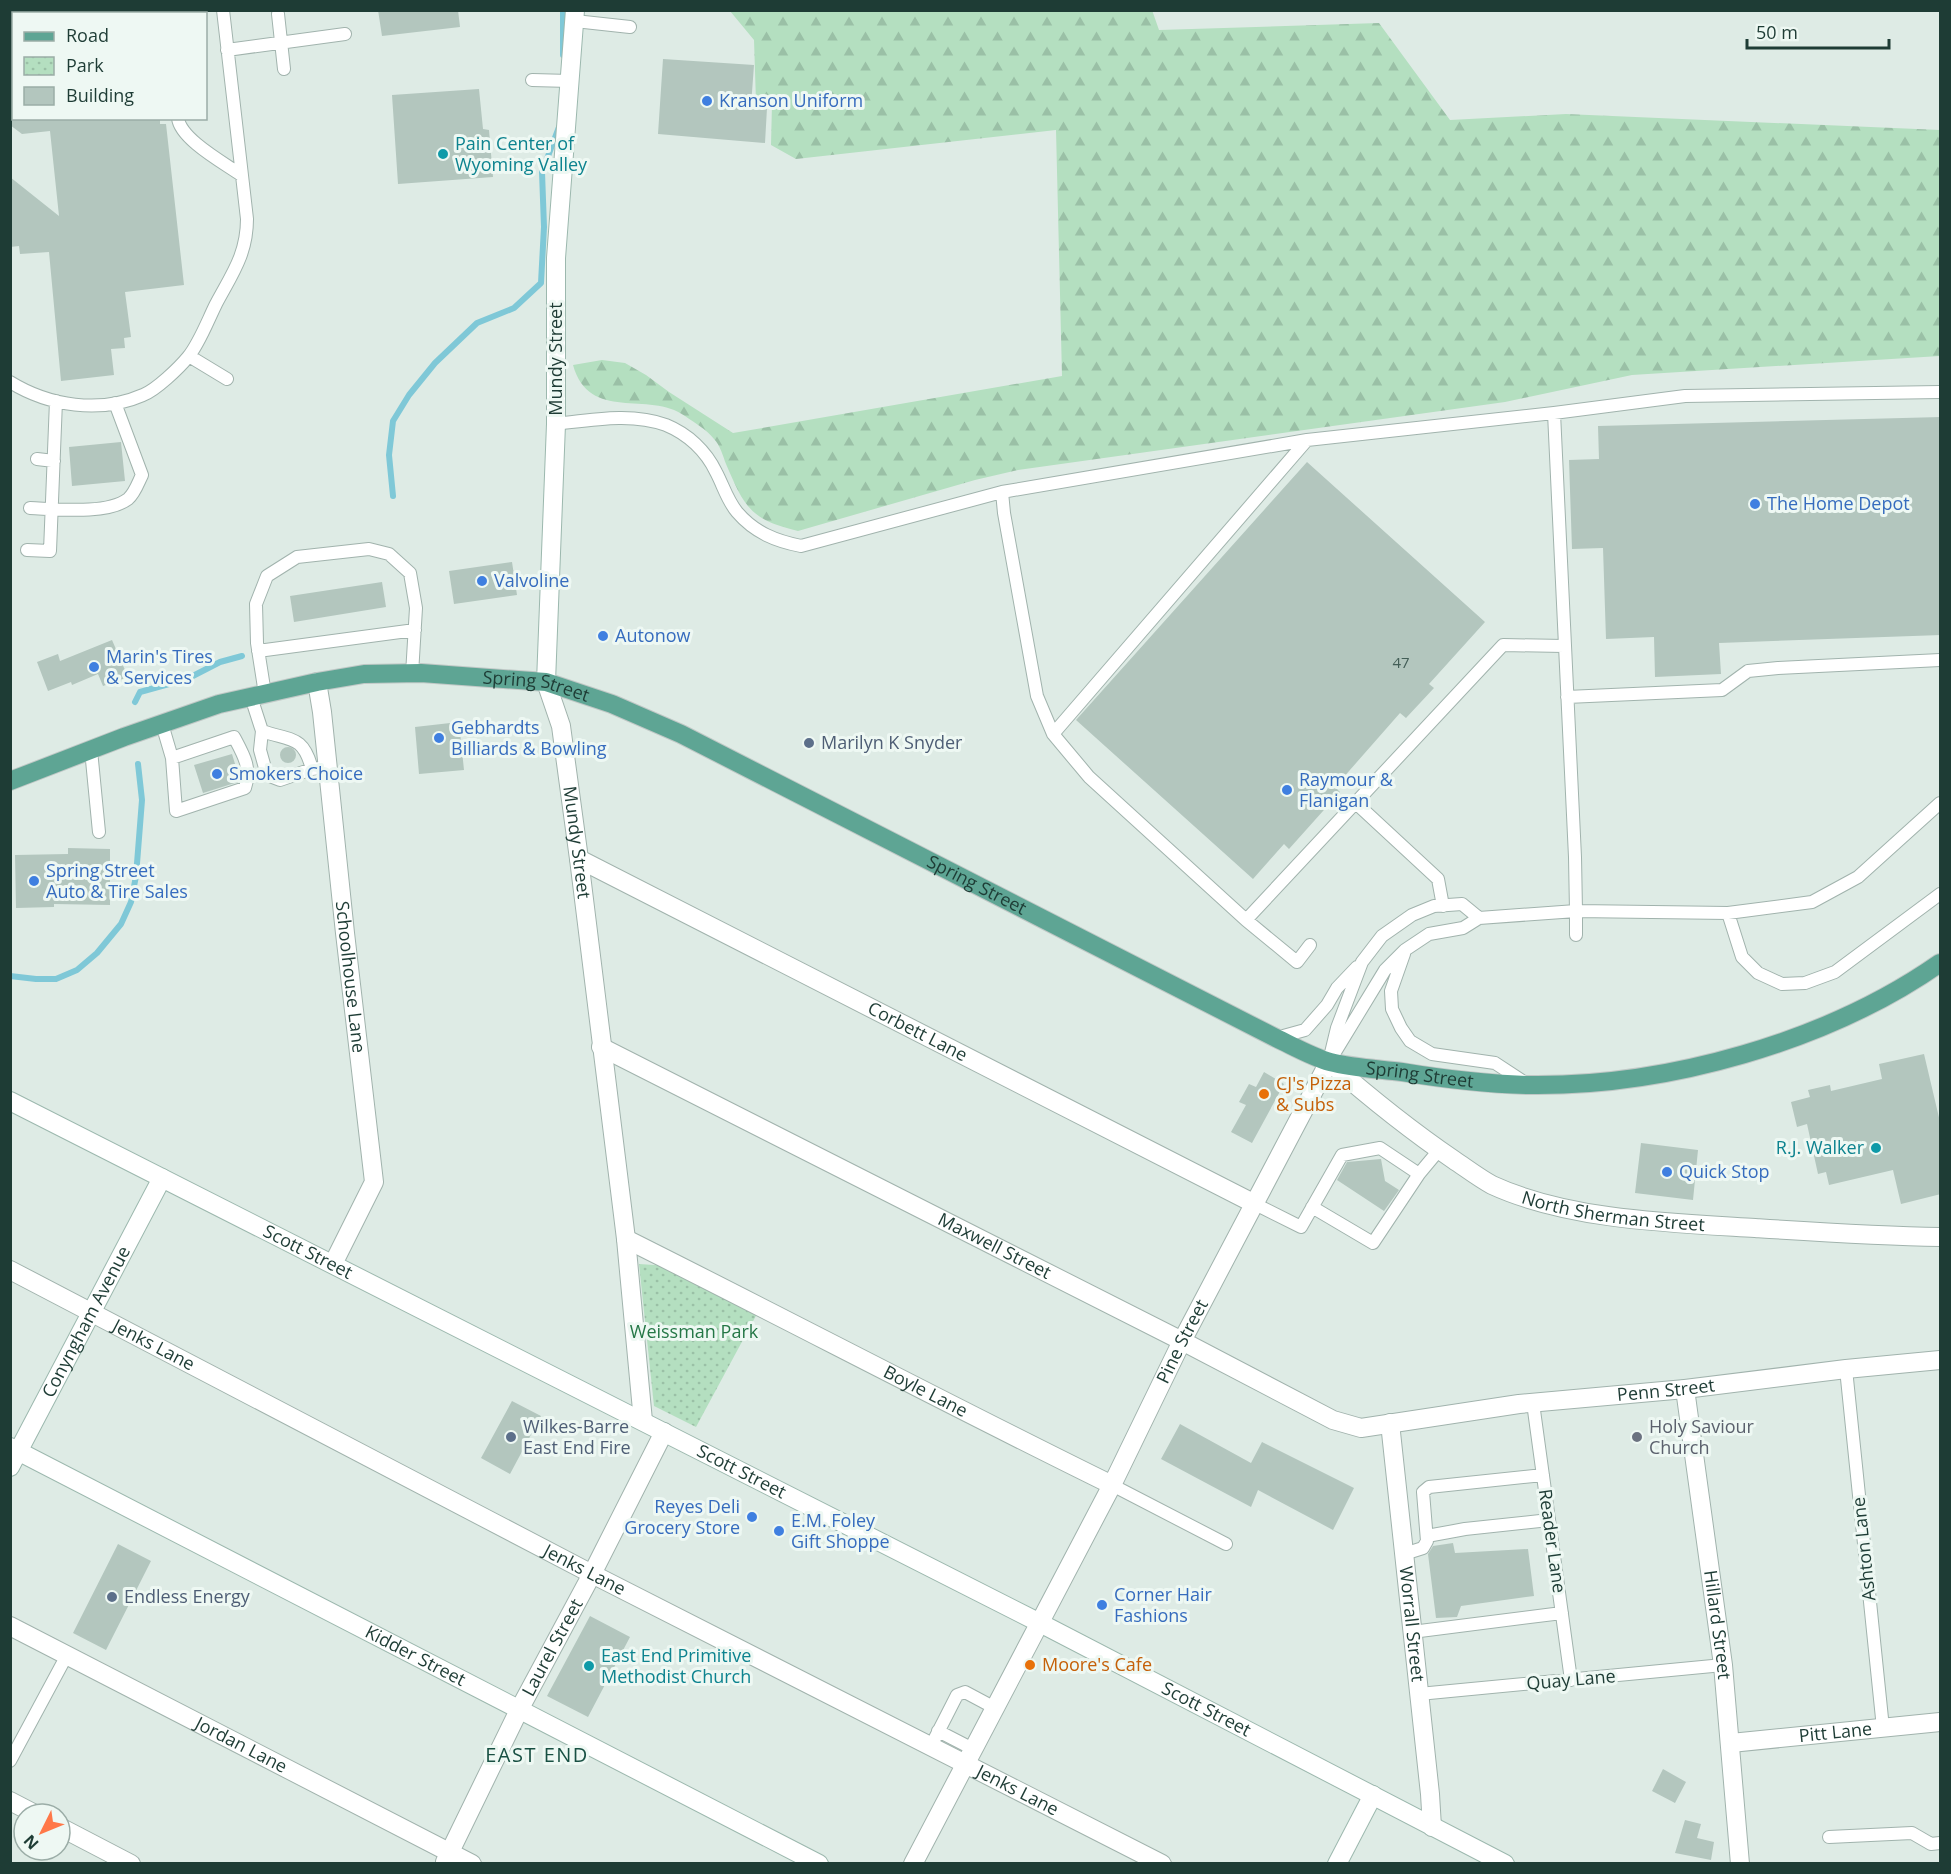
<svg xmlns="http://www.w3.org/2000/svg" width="1951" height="1874" font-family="'Open Sans',sans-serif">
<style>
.forest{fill:url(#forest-firs)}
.park{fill:url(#park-dots)}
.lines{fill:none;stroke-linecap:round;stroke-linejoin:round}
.stream{stroke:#7fc8d7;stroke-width:6}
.building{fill:#b3c6be}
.lane-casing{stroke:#a1b3ad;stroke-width:14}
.street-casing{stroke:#a1b3ad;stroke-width:20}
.secondary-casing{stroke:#9cb8ae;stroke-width:20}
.primary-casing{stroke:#c0c8c6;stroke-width:20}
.lane{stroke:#fff;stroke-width:12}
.street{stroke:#fff;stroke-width:18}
.secondary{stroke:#fff;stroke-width:18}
.primary{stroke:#5ea594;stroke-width:18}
.shop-dot{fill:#3f7fe0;stroke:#eef8f3;stroke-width:2}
.culture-dot{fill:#0f9aa8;stroke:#eef8f3;stroke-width:2}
.service-dot{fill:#5c6f8a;stroke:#eef8f3;stroke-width:2}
.food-dot{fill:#e8710a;stroke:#eef8f3;stroke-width:2}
.worship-dot{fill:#6b7280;stroke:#eef8f3;stroke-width:2}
.labels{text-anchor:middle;stroke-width:6;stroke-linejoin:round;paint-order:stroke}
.number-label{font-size:15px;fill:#435e57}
.shop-label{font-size:18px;fill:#366cbe;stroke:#eef8f3;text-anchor:start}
.culture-label{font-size:18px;fill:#0d838f;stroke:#eef8f3;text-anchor:start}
.street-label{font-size:18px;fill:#1e3c35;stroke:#eef8f3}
.service-label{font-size:18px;fill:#4e5e75;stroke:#eef8f3;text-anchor:start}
.food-label{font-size:18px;fill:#c56008;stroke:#eef8f3;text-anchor:start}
.park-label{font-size:18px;fill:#247746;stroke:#eef8f3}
.worship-label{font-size:18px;fill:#5b616d;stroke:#eef8f3;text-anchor:start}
.neighbourhood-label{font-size:20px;letter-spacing:1.5px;fill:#185043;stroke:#eef8f3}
</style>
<defs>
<pattern id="forest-firs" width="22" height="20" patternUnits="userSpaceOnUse" patternTransform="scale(1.5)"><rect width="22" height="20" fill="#b4dfc0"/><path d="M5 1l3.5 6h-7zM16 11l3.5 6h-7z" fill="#9ac0a6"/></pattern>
<pattern id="park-dots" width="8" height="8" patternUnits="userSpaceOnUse" patternTransform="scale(1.5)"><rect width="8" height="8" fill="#b4dfc0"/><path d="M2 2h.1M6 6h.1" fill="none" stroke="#9ac0a6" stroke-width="1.8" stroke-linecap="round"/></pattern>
</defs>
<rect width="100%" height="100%" fill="#deebe5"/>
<!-- forest -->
<path class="forest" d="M1152 10 1159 30 1379 23 1450 120 1566 114 1940 130V356L1632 375 1505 402 1018 470 975 480 798 531C750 520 744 506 726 464 723 456 720 445 714 439 707 430 695 423 685 416 649 390 589 423 573 365L602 360 625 363 646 375 669 392 733 433 1062 376 1056 130 796 159 771 145 772 103 756 102 754 40 730 11Z"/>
<!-- park -->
<path class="park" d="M639 1264 669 1266 758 1312 696 1427 654 1406Z"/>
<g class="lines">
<!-- stream -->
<path class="stream" d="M563 10V55
M393 496 389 455 393 421 409 395 435 363 477 323 514 308 541 283 544 227 542 172 559 127
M135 702 140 692 187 679 220 662 242 656
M10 976 36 979H56L77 970 97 953 121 924 131 902 136 876 142 800 138 764"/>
</g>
<!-- building -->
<path class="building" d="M378 10H458L460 27 382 36Z
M663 59 754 65 751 106 767 108 765 143 658 134Z
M479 89 483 129 489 130 493 177 398 184 392 95Z
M10 118H160V124H166L184 285 125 292 131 337 124 338 125 348 111 349 114 375 61 381 49 252 20 254 19 246 10 247V177L59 216 50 131 22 134 10 125Z
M1941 417V635L1719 643 1721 674 1655 677 1654 637 1606 639 1603 548 1572 549 1569 460 1599 459 1598 426Z
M121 442 125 481 72 486 69 447Z
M1307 462 1485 622 1429 684 1434 688 1406 718 1400 713 1335 787 1340 792 1289 849 1284 844 1253 879 1076 720Z
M512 562 517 595 454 604 449 571Z
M382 582 386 607 294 622 290 596Z
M112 640 128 677 103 686 98 674 72 685 71 682 48 691 37 662 58 654 60 661Z
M459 722 464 770 419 774 415 727Z
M280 755a8 8 0 1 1 16 0a8 8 0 1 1-16 0Z
M232 754 239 777 238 782 203 793 194 765Z
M68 848 110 849V905L54 904V907L16 908 15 855 68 854Z
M1924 1054 1941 1126V1194L1901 1204 1893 1170 1829 1185 1826 1172 1818 1174 1807 1124 1797 1127 1791 1102 1810 1097 1808 1090 1830 1085 1831 1091 1882 1079 1879 1064Z
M1264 1072 1284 1084 1252 1143 1231 1132 1246 1105 1239 1102 1249 1084 1256 1087Z
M1641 1143 1698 1150 1693 1200 1635 1193Z
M1381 1159 1385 1181 1399 1190 1384 1211 1337 1180 1347 1162Z
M512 1401 541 1416 510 1474 481 1458Z
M1180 1424 1251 1463 1262 1442 1354 1488 1333 1530 1258 1490 1251 1507 1161 1459Z
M1453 1543 1455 1553 1528 1549 1534 1596 1461 1606 1457 1617 1436 1618 1428 1554 1433 1546Z
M118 1544 151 1561 106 1650 73 1633Z
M590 1616 630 1637 588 1717 547 1696Z
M1663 1769 1686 1782 1675 1803 1652 1791Z
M1685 1820 1701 1824 1697 1838 1714 1842 1711 1860 1675 1853Z"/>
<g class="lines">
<defs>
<path id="lane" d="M179 14 182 10
M278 14 284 69
M575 21 630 27
M227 50 345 34
M532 80 570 81
M178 118C180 139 224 163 241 175
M189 356 227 379
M10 382C49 406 100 414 143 395 156 390 179 368 188 357 199 344 208 320 216 304 232 274 247 254 247 219L223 10
M1554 413 1575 857 1576 911 1728 913 1812 902 1858 877 1940 803
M556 424C591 420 632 412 666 425 688 434 706 451 716 472 723 485 727 500 737 512 755 533 776 541 801 546L1002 492 1307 440 1554 413 1685 396 1940 392
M37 459 54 461
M1002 492 1004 513 1037 696 1053 734 1089 777 1246 920 1297 962 1310 945
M30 508C56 509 107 515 128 499 135 493 138 483 142 475L115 403
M27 550 50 551 56 401
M258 651 415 630
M265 694 257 643 256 604 267 576 297 557 369 549 389 554 410 573 416 608 412 674
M251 697 262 731 260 750 267 775 280 780 312 769 328 767
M1567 697 1722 690 1748 671 1778 668 1940 660
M162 724 172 758 176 811 245 788C252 768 243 754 234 737L172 758
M262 731C291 741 303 735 312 769
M1053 734 1307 440
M91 750 99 832
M1357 804 1438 879 1443 906
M1728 913 1742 957 1758 973 1782 984 1805 983 1835 972 1940 894
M1246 920 1503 645 1564 646
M1404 954 1391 991 1392 1009 1401 1028 1410 1041 1432 1054 1495 1063 1527 1084
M1276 1038 1305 1030 1327 1005 1337 988 1357 967
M1331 1053 1337 1028 1362 962 1382 936 1412 915 1434 906 1462 904 1479 918
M1329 1062 1385 970 1405 950 1429 934 1463 928 1479 918 1576 911V935
M1255 1204 1301 1227 1342 1155 1380 1148 1419 1174
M1312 1207 1373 1243 1419 1174 1439 1150
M1846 1369 1883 1728
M1533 1403 1571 1680
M1112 1485 1226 1544
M1427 1536 1465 1529 1549 1520
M1404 1554 1423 1548 1427 1541 1423 1492 1429 1487 1543 1475
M1412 1632 1562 1613
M1419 1694 1723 1665
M938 1731 973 1749
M931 1746 957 1695 965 1692 995 1708
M10 1761 67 1655
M1829 1837 1912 1833 1931 1844 1940 1843"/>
<g id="street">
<path id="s1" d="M317 682 322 712 345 933 374 1182 333 1264"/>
<path id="s2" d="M546 682 561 726 579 859 626 1239 643 1421"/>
<path id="s3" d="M579 859 1255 1204"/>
<path id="s4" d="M601 1047 1182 1341 1333 1420 1361 1428 1519 1404 1685 1389 1846 1369 1940 1360"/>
<path id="s5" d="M626 1239C788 1320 949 1405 1112 1485"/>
<path id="s6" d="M10 1270 592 1574 1162 1864"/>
<path id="s7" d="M1685 1389 1723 1665 1740 1864"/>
<path id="s8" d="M1390 1423 1430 1794 1432 1827"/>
<path id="s9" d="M10 1626 472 1864"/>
<path id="s10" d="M1731 1743 1940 1722"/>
<path d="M10 1801 35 1814"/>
<path d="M60 1827 131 1864"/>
<path id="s11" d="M445 1862 519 1710 592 1574 664 1432"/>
<path id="s12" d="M913 1864 1112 1485 1182 1341 1329 1062C1369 1097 1410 1130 1454 1160 1466 1168 1479 1178 1492 1185 1568 1220 1671 1223 1755 1228 1817 1232 1878 1236 1940 1237"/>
</g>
<g id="secondary">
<path d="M546 682 556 424V258L575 10"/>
<path id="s13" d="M10 1101 1040 1623 1505 1864"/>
<path id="s14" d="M10 1447 819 1864"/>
<path id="s15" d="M10 1467 162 1178"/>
<path d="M1337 1864 1373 1795"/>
</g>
<g id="primary">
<path id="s16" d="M10 781 124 737 219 704 317 682 364 674 421 673 546 682 612 704 681 734 1276 1038C1293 1046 1312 1057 1330 1062 1353 1068 1378 1069 1402 1072 1444 1079 1486 1084 1528 1085 1666 1087 1827 1042 1940 963"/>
</g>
</defs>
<!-- lane casing -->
<use href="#lane" class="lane-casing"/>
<!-- street casing -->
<use href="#street" class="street-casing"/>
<!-- secondary casing -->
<use href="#secondary" class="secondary-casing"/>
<!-- primary casing -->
<use href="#primary" class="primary-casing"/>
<!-- lane -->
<use href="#lane" class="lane"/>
<!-- street -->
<use href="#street" class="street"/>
<!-- secondary -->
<use href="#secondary" class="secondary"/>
<!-- primary -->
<use href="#primary" class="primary"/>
</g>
<!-- markers -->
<g class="shop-dot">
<circle cx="707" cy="101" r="6"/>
<circle cx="1755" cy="504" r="6"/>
<circle cx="482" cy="581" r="6"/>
<circle cx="603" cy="636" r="6"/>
<circle cx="94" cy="667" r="6"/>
<circle cx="439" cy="738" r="6"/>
<circle cx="217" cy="774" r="6"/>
<circle cx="1287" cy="790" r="6"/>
<circle cx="34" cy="881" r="6"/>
<circle cx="1667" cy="1172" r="6"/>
<circle cx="752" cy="1517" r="6"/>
<circle cx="779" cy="1531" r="6"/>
<circle cx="1102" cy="1605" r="6"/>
</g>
<g class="culture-dot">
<circle cx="443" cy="154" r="6"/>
<circle cx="1876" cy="1148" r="6"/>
<circle cx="589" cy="1666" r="6"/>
</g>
<g class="service-dot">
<circle cx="809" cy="743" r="6"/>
<circle cx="511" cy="1437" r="6"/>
<circle cx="112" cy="1597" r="6"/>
</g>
<g class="food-dot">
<circle cx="1264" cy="1094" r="6"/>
<circle cx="1030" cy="1665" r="6"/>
</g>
<circle class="worship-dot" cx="1637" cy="1437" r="6"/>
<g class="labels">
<!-- number labels -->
<g class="number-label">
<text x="1401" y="668">47</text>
</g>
<!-- shop labels -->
<g class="shop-label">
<text x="719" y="107">Kranson Uniform</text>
<text x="1767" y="510">The Home Depot</text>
<text x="494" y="587">Valvoline</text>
<text x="615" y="642">Autonow</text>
<text x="106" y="663">Marin's Tires<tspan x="106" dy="21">&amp; Services</tspan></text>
<text x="451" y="734">Gebhardts<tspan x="451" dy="21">Billiards &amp; Bowling</tspan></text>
<text x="229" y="780">Smokers Choice</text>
<text x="1299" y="786">Raymour &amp;<tspan x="1299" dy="21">Flanigan</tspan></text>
<text x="46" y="877">Spring Street<tspan x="46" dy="21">Auto &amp; Tire Sales</tspan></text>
<text x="1679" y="1178">Quick Stop</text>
<text x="740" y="1513" text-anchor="end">Reyes Deli<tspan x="740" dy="21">Grocery Store</tspan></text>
<text x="791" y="1527">E.M. Foley<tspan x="791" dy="21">Gift Shoppe</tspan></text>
<text x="1114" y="1601">Corner Hair<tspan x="1114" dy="21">Fashions</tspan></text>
</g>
<!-- culture labels -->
<g class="culture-label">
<text x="455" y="150">Pain Center of<tspan x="455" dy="21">Wyoming Valley</tspan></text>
<text x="1864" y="1154" text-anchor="end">R.J. Walker</text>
<text x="601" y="1662">East End Primitive<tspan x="601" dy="21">Methodist Church</tspan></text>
</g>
<!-- street labels -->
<g class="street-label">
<text transform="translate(556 359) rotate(-90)" y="6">Mundy Street</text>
<text dy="6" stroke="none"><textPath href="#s16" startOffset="544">Spring Street</textPath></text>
<text dy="6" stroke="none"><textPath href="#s2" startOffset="164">Mundy Street</textPath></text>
<text dy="6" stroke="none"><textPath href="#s16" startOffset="1030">Spring Street</textPath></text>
<text dy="6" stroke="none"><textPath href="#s1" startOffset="297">Schoolhouse Lane</textPath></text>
<text dy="6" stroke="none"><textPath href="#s3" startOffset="380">Corbett Lane</textPath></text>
<text dy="6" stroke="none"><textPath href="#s16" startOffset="1516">Spring Street</textPath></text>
<text dy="6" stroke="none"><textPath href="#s12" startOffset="1233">North Sherman Street</textPath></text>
<text dy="6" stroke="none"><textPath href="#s4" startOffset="441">Maxwell Street</textPath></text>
<text dy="6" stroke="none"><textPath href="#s13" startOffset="334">Scott Street</textPath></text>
<text dy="6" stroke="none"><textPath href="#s15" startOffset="164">Conyngham Avenue</textPath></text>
<text dy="6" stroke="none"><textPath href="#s12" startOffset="588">Pine Street</textPath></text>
<text dy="6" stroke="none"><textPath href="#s6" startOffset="162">Jenks Lane</textPath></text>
<text dy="6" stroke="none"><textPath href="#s4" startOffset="1158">Penn Street</textPath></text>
<text dy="6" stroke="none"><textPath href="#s5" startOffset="336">Boyle Lane</textPath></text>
<text dy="6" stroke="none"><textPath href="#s13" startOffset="820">Scott Street</textPath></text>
<text transform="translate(1552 1541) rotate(82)" y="6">Reader Lane</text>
<text transform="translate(1864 1549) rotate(-96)" y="6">Ashton Lane</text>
<text dy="6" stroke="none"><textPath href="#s6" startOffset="648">Jenks Lane</textPath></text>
<text dy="6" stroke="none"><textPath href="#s8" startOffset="202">Worrall Street</textPath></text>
<text dy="6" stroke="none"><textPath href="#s7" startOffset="238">Hillard Street</textPath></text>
<text dy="6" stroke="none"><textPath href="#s11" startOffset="240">Laurel Street</textPath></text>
<text dy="6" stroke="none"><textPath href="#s14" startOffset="456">Kidder Street</textPath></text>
<text transform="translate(1571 1680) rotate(-5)" y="6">Quay Lane</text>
<text dy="6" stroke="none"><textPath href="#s13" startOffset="1342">Scott Street</textPath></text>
<text dy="6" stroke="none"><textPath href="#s10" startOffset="105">Pitt Lane</textPath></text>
<text dy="6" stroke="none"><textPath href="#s9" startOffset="260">Jordan Lane</textPath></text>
<text dy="6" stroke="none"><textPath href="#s6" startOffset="1134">Jenks Lane</textPath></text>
</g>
<!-- service labels -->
<g class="service-label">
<text x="821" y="749">Marilyn K Snyder</text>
<text x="523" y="1433">Wilkes-Barre<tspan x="523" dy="21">East End Fire</tspan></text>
<text x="124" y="1603">Endless Energy</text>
</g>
<!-- food labels -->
<g class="food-label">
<text x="1276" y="1090">CJ's Pizza<tspan x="1276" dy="21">&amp; Subs</tspan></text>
<text x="1042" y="1671">Moore's Cafe</text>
</g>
<!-- park labels -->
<g class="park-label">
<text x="694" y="1338">Weissman Park</text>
</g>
<!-- worship labels -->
<g class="worship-label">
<text x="1649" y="1433">Holy Saviour<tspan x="1649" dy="21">Church</tspan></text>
</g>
<!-- neighbourhood labels -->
<g class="neighbourhood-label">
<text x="537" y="1762">EAST END</text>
</g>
</g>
<!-- border -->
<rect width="1951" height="1874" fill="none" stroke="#1e3c35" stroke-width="24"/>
<!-- legend -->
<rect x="12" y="12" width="195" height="108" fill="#eef8f3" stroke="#9bada7" stroke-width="1.5"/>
<rect x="24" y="32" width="30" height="9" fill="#5ea594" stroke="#9bada7" stroke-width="1.5"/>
<text x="66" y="42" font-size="18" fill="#1e3c35">Road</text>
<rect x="24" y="57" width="30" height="18" fill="url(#park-dots)" stroke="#9bada7" stroke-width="1.5"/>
<text x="66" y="72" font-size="18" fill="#1e3c35">Park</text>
<rect x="24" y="87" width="30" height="18" fill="#b3c6be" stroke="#9bada7" stroke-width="1.5"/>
<text x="66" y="102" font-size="18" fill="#1e3c35">Building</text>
<!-- north arrow -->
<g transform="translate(42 1832) rotate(227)"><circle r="28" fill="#eef8f3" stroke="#9bada7" stroke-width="1.5"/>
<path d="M0-4.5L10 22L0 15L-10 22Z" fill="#ff7848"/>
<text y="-9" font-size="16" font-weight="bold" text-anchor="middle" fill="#1e3c35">N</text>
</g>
<!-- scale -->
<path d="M1747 39v9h142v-9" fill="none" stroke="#1e3c35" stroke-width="3"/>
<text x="1756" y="39" font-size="18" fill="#1e3c35" stroke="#eef8f3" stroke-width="4.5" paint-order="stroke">50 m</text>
</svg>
